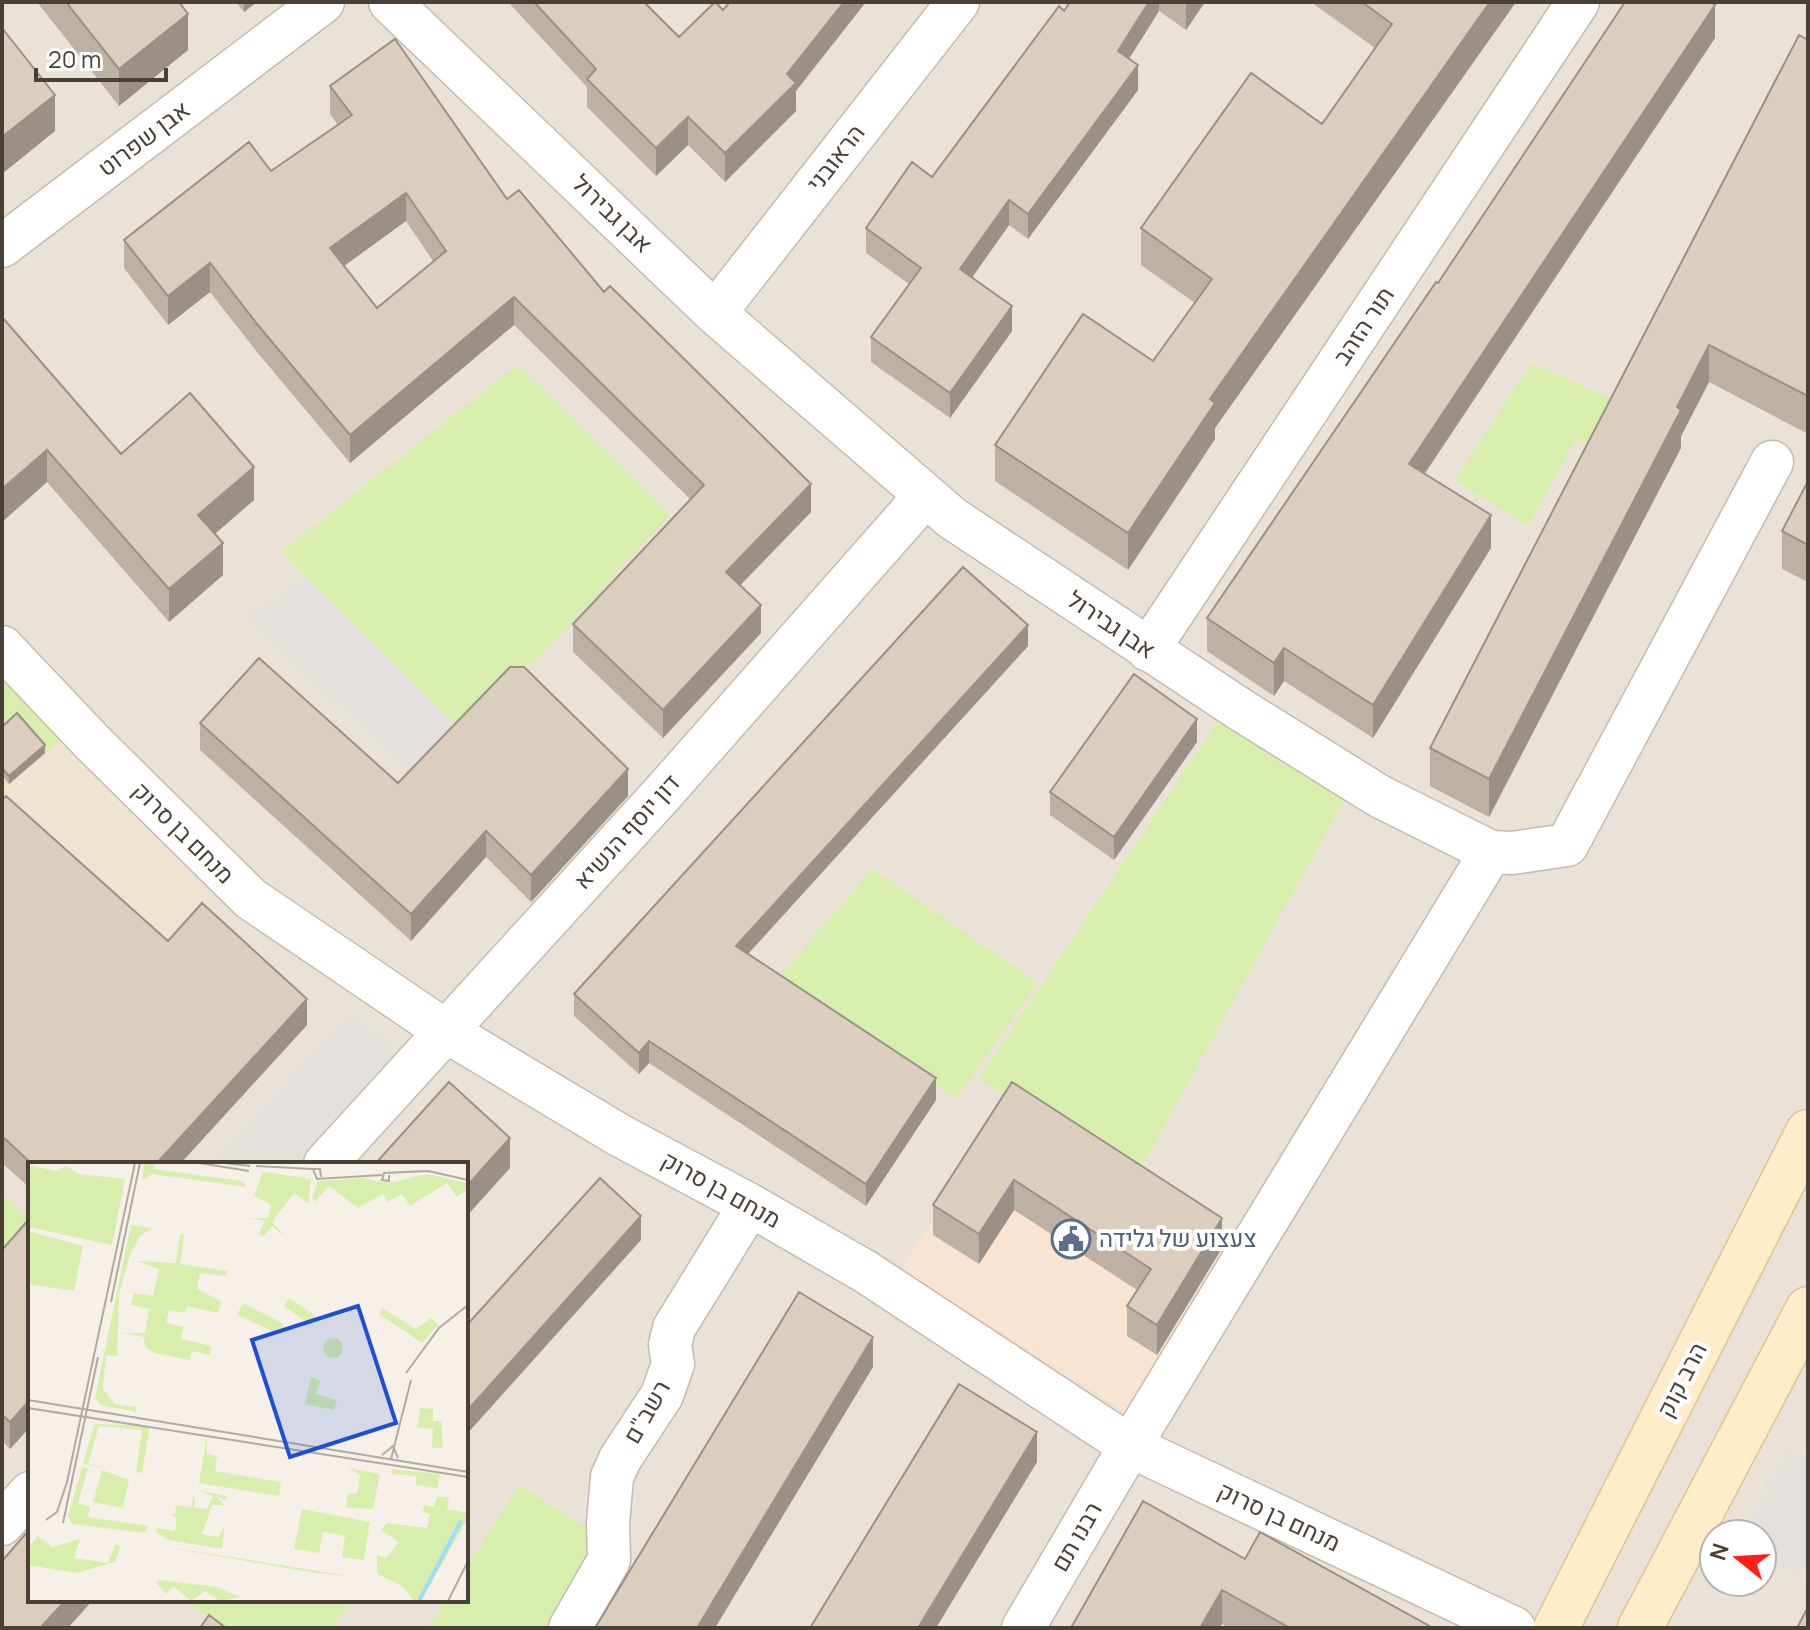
<svg xmlns="http://www.w3.org/2000/svg" width="1810" height="1630" font-family="Manrope,Heebo,sans-serif">
<style>
.residential{fill:#eae2d6;fill-rule:evenodd}
.commercial{fill:#f9e4d2}
.education{fill:#f0e4d1}
.green{fill:#d8eead}
.parking{fill:#e4e1dd}
.lines{fill:none;stroke-linecap:round;stroke-linejoin:round}
.minor-casing{stroke:#c6baad;stroke-width:45}
.secondary-casing{stroke:#dec395;stroke-width:47}
.minor{stroke:#fff;stroke-width:42}
.secondary{stroke:#ffecc9;stroke-width:44}
.wall{fill:#bdb1a4;fill-rule:evenodd}
.shaded-wall{fill:#9a9086}
.building{fill:#dccebf;stroke:#9a9086;stroke-width:2;fill-rule:evenodd}
.labels{text-anchor:middle;stroke-width:8;stroke-linejoin:round;paint-order:stroke}
.street-label{font-size:24px;fill:#4b4036;stroke:#fff}
.service-label{font-size:24px;fill:#4e5e75;stroke:#fff;text-anchor:start}
.inset-river{fill:none;stroke:#9fdef9;stroke-width:4}
.inset-road{fill:none;stroke:#b2aaa1;stroke-width:2}
.view{fill:#1d4ed8;fill-opacity:0.15;stroke:#1d4ed8;stroke-width:4}
.inset-edge{fill:none;stroke:#4b4036;stroke-width:4}
</style>
<rect width="100%" height="100%" fill="#f6f0e8"/>
<!-- residential -->
<path class="residential" d="M2 2H1808V1628H2ZM30 1164H466V1600H30ZM1714 1534H1762V1582H1714Z"/>
<!-- commercial -->
<path class="commercial" d="M1005 1104 1250 1259 1146 1425 901 1270Z"/>
<!-- education -->
<path class="education" d="M61 740 214 900 2 1124V789Z"/>
<!-- green -->
<path class="green" d="M1532 363 1623 404 1597 450 1576 439 1528 526 1455 480Z
M517 365 670 515 532 664 530 662 522 670 516 665 457 726 281 552Z
M2 676 61 740 2 789Z
M1218 721 1345 799 1137 1175 979 1079Z
M873 869 1038 983 956 1099 778 978Z
M2 1195 30 1220 2 1259Z
M519 1485 588 1529 602 1560 559 1628H428L446 1600H466V1568Z
M185 1600H345L350 1603 333 1628H225Z"/>
<!-- parking -->
<path class="parking" d="M306 577 457 726 409 774 240 617Z
M353 1011 409 1057 310 1164H205Z
M1787 1446 1808 1457V1564L1800 1578 1762 1558V1534H1741Z"/>
<g class="lines">
<defs>
<path id="minor" d="M390 2 715 313 952 518 1241 710 1379 796 1491 852 1512 853 1567 845 1772 462
M2 246 323 2
M715 313 958 2
M2 647 92 742 251 899 444 1030 619 1135 750 1205 866 1272 1130 1446 1514 1628
M1148 650 1578 2
M325 1164 663 793 925 496
M2 1524 30 1493
M570 1628 609 1560 608 1523 612 1477 620 1459 662 1395 673 1364 670 1345 674 1328 750 1205
M1023 1628 1130 1446 1491 852"/>
<path id="secondary" d="M1556 1628 1808 1132
M1640 1628 1808 1309"/>
</defs>
<!-- minor casing -->
<use href="#minor" class="minor-casing"/>
<!-- secondary casing -->
<use href="#secondary" class="secondary-casing"/>
<!-- minor -->
<use href="#minor" class="minor"/>
<!-- secondary -->
<use href="#secondary" class="secondary"/>
</g>
<!-- wall -->
<path class="wall" d="M37 2H179L188 50 119 106Z
M236 2H257L244 12Z
M508 2H644L679 37 796 91V111L725 182 688 145 656 176 587 107V87Z
M1070 2H1205L1186 30 1159 11 1129 59 1138 90 1028 239 1009 225 972 278 1012 331 950 418 871 362V337L909 284 866 253V228L932 177Z
M1311 2H1516L1215 428V439L1128 570 995 481V445L1153 361 1195 303 1141 265V228L1322 124 1375 48Z
M1715 38 1425 473 1491 548 1373 738 1284 681 1274 696 1207 651V618L1438 283Z
M1808 40V434L1709 382 1681 436V448L1489 817 1430 786V748Z
M330 86 507 199 604 292 811 512 740 585 761 633 663 738 573 652V624L690 499 514 325 350 463 257 352 210 292 168 325 124 268V240L271 171 338 125 330 114ZM406 221 433 261 377 308 344 266Z
M2 317 121 454 254 500 215 534 223 575 169 622 47 482 2 522Z
M1808 481V582L1782 569V531Z
M1028 646 748 954 936 1100 866 1206 649 1063 639 1074 574 1016V994Z
M200 723 398 783 628 796 531 902 486 857 411 941 200 750Z
M2 727 45 753 9 784 2 776Z
M1197 742 1114 860 1050 815V792Z
M2 800 168 941 307 1025 180 1164H30V1188L2 1163Z
M1012 1082 1222 1248 1157 1355 1127 1336V1306L1137 1290 1014 1210 979 1264 933 1235V1205Z
M30 1218V1427L10 1449 2 1441V1250Z
M1245 1559 1433 1628H1229L1222 1624 1219 1628H1071Z"/>
<!-- shaded-wall -->
<path class="shaded-wall" d="M244 2H257L244 12Z
M844 2H866L796 91V111L725 182V153Z
M1149 2H1159V11L1118 76V51Z
M1188 2H1205L1186 30V5Z
M1490 2H1516L1215 428V439L1128 570V533L1210 399Z
M1715 5V38L1409 497V464Z
M188 14V50L119 106V69Z
M1138 65V90L1028 239V214Z
M55 95V131L2 174V137Z
M688 117V145L656 176V148Z
M406 193V221L330 276V248Z
M1009 200V225L960 294V269Z
M210 263V292L168 325V296Z
M514 297V325L350 463V435Z
M1012 306V331L950 418V393Z
M1709 345V382L1681 436V448L1489 817V779Z
M47 450V482L2 522V489Z
M254 467V500L198 548V515Z
M811 484V512L726 600V572Z
M1491 515V548L1373 738V705Z
M223 543V575L169 622V589Z
M761 605V633L663 738V710Z
M1028 625V646L736 967V946Z
M1284 648V681L1274 696V663Z
M1197 719V742L1114 860V837Z
M45 745V753L9 784V776Z
M628 769V796L531 902V875Z
M486 831V857L411 941V914Z
M307 999V1025L180 1164H156Z
M649 1041V1063L639 1074V1053Z
M936 1078V1100L866 1206V1184Z
M510 1138V1168L466 1217V1187Z
M1014 1180V1210L979 1264V1234Z
M641 1216V1240L466 1435V1412Z
M1222 1218V1248L1157 1355V1325Z
M873 1337V1367L715 1628H697Z
M30 1400V1427L10 1449V1422Z
M1037 1432V1462L936 1628H918Z
M1222 1590V1624L1219 1628H1200Z
M66 1600H93L68 1628H40Z"/>
<!-- building -->
<path class="building" d="M66 2H179L188 14 119 69Z
M534 2H644L679 37 715 2 723 10 730 2H844L787 74 796 83 725 153 688 117 656 148 587 79 596 69Z
M1070 2H1149L1118 51 1138 65 1028 214 1009 200 960 269 1012 306 950 393 871 337 921 268 866 228 912 162 932 177 1059 6 1064 11Z
M1362 2H1490L1210 399 1215 403 1128 533 995 445 1083 314 1153 361 1212 279 1141 228 1251 73 1322 124 1392 24Z
M1625 2H1710L1715 5 1409 464 1491 515 1373 705 1284 648 1274 663 1207 618 1436 282 1438 283Z
M2 28 55 95 2 137Z
M1799 35 1808 40V396L1709 345 1677 407 1681 410 1489 779 1430 748Z
M395 39 507 199 519 190 604 292 610 286 811 484 726 572 761 605 663 710 573 624 704 485 514 297 350 435 257 324 210 263 168 296 124 240 249 142 271 171 352 115 330 86ZM406 193 446 251 377 308 330 248Z
M2 317 121 454 190 393 254 467 198 515 223 543 169 589 47 450 2 489Z
M1808 481V545L1782 531Z
M963 567 1028 625 736 946 936 1078 866 1184 649 1041 639 1053 574 994Z
M259 658 398 783 510 667H524L628 769 531 875 486 831 411 914 200 723Z
M1134 674 1197 719 1114 837 1050 792Z
M17 713 45 745 9 776 2 768V727Z
M6 796 168 941 202 903 307 999 156 1164H32L2 1136V800Z
M449 1082 510 1138 466 1187V1164H375Z
M1012 1082 1222 1218 1157 1325 1127 1306 1151 1269 1014 1180 979 1234 933 1205Z
M600 1178 641 1216 466 1412V1326Z
M30 1218V1400L10 1422 2 1415V1250Z
M799 1292 873 1337 697 1628H595Z
M959 1384 1037 1432 918 1628H810Z
M1143 1501 1245 1559 1260 1532 1433 1628H1290L1222 1590 1200 1628H1071Z
M30 1529V1600H66L40 1628H2V1561Z
M1808 1607V1628H1797Z
M209 1615 226 1628H200Z"/>
<!-- icons -->
<defs>
<symbol id="civic-ring" viewBox="-11 -11 22 22"><circle r="9.5" fill="#fff" stroke="#5c6f8a" stroke-width="1.5"/><path d="M-.6-6.5H3V-4.5H.6V-3L4-1V1h2V6H-6V1h2V-1L-.6-3ZM-1.2 2.5V6h2.4V2.5Z" fill="#5c6f8a"/></symbol>
</defs>
<g fill-rule="evenodd">
<use href="#civic-ring" x="1049" y="1217" width="44" height="44"/>
</g>
<g class="labels">
<!-- street labels -->
<g class="street-label">
<text transform="translate(144 139) rotate(-37)" y="8">אבן שפרוט</text>
<text transform="translate(836 158) rotate(-52)" y="8">הראובני</text>
<text transform="translate(612 214) rotate(44)" y="8">אבן גבירול</text>
<text transform="translate(1364 326) rotate(-56)" y="8">תור הזהב</text>
<text transform="translate(1111 625) rotate(34)" y="8">אבן גבירול</text>
<text transform="translate(627 832) rotate(-48)" y="8">דון יוסף הנשיא</text>
<text transform="translate(183 833) rotate(45)" y="8">מנחם בן סרוק</text>
<text transform="translate(721 1190) rotate(29)" y="8">מנחם בן סרוק</text>
<text transform="translate(1682 1380) rotate(-63)" y="8">הרב קוק</text>
<text transform="translate(647 1412) rotate(-60)" y="8">רשב"ם</text>
<text transform="translate(1279 1517) rotate(25)" y="8">מנחם בן סרוק</text>
<text transform="translate(1077 1537) rotate(-60)" y="8">רבנו תם</text>
</g>
<!-- service labels -->
<g class="service-label">
<text x="1099" y="1247">צעצוע של גלידה</text>
</g>
</g>
<!-- overview -->
<g transform="translate(28 1162)">
<rect width="440" height="440" fill="#f6f0e8"/>
<path d="M127 1 126 7 215 19 218 25 124 12 114 19 116 2ZM0 3 28 9 39 4 50 12 97 17 84 83 0 65ZM235 10 283 17 280 41 266 31 244 60 258 75 244 64 235 75 231 72 237 59 222 56H240L243 43 226 34ZM399 12 438 21V28L429 35 419 21 382 44 374 32 360 40 355 32 330 46 301 24 287 40 284 36 290 19 337 16 360 21ZM103 63 125 66 112 74 102 93 91 133 89 194 78 193 75 227 87 242 109 245 108 250 72 243 67 236ZM0 69 55 84 46 129 0 122ZM152 72 156 73 152 102 199 109 198 114 172 111 169 127 193 139 190 151 159 144 157 151 141 148 138 161 156 165 153 177 183 184 182 193 164 189 161 198 126 191 117 185 116 175 93 171H117L121 147 103 143 106 131 125 134 131 107 109 99 148 101ZM261 136 288 154 283 163 256 144ZM215 141 256 162 251 172 209 153ZM354 146 388 167 403 156 410 163 394 181 351 152ZM295 186a10 10 0 1 1 20 0a10 10 0 1 1-20 0ZM283 215 292 219 288 232 309 238 306 248 277 242ZM392 246 405 247V259H413L415 286H404L405 267 389 266ZM66 263 70 262 122 264 114 311 108 310 114 268 71 264 60 302 82 307 55 302ZM179 273V292L189 294 187 309 253 320 251 334 171 321ZM54 305 60 306 50 341 62 345 60 355 120 364 117 371 44 362 40 354ZM320 306 352 312 345 347 318 346 320 331 329 332 332 313ZM364 307 412 312 410 326 388 323V314L363 312ZM74 308 101 318 95 346 65 340ZM172 329 199 334 198 338 187 334 197 343H184L174 372 191 375 197 363 194 387 140 378 129 371 128 366 147 369 149 356 141 352 147 353 148 343 163 345 166 331 167 346 179 347 185 334ZM409 335H421L419 347 440 351V356L393 439H386L374 424 349 412V393L358 396 371 380 353 368 359 361 399 366 402 352 395 350 396 343 406 345ZM274 347 342 360 336 398 314 395 317 374 295 370 291 391 266 387ZM9 374 25 385 52 377 46 396 80 401 87 383 93 384 87 400 49 411 0 403V387ZM126 383 196 394 328 415 282 410ZM131 418 189 425 212 435 192 439 177 429 163 439 145 424 138 432 128 421Z" fill="#d8eead"/>
<path class="inset-river" d="M391 439 433 359"/>
<path class="inset-road" d="M171 1 221 9M197 1 222 4M228 4 284 7M361 13V19L354 18 356 11 400 9 440 18M293 15 292 7H285L289 17 354 13M83 140 112 1M378 211 411 166 440 143M0 238 440 310M0 246 440 315M354 293 365 284 370 296M363 297 383 218M18 358 29 350 39 320 107 1M35 361 70 195M420 439 440 399"/>
<path class="view" d="M330 144 368 261 262 295 224 178Z"/>
<rect width="440" height="440" class="inset-edge"/>
</g>
<!-- border -->
<rect width="1810" height="1630" fill="none" stroke="#4b4036" stroke-width="8"/>
<!-- north arrow -->
<g transform="translate(1738 1558) rotate(288)"><circle r="38" fill="#ffffff" stroke="#b7b3af" stroke-width="2"/>
<path d="M0-6L14 30L0 20L-14 30Z" fill="#ff1f16"/>
<text y="-12" font-size="22" font-weight="bold" text-anchor="middle" fill="#4b4036">N</text>
</g>
<!-- scale -->
<path d="M36 68v12h130v-12" fill="none" stroke="#4b4036" stroke-width="4"/>
<text x="48" y="68" font-size="24" fill="#4b4036" stroke="#ffffff" stroke-width="6" paint-order="stroke">20 m</text>
</svg>
